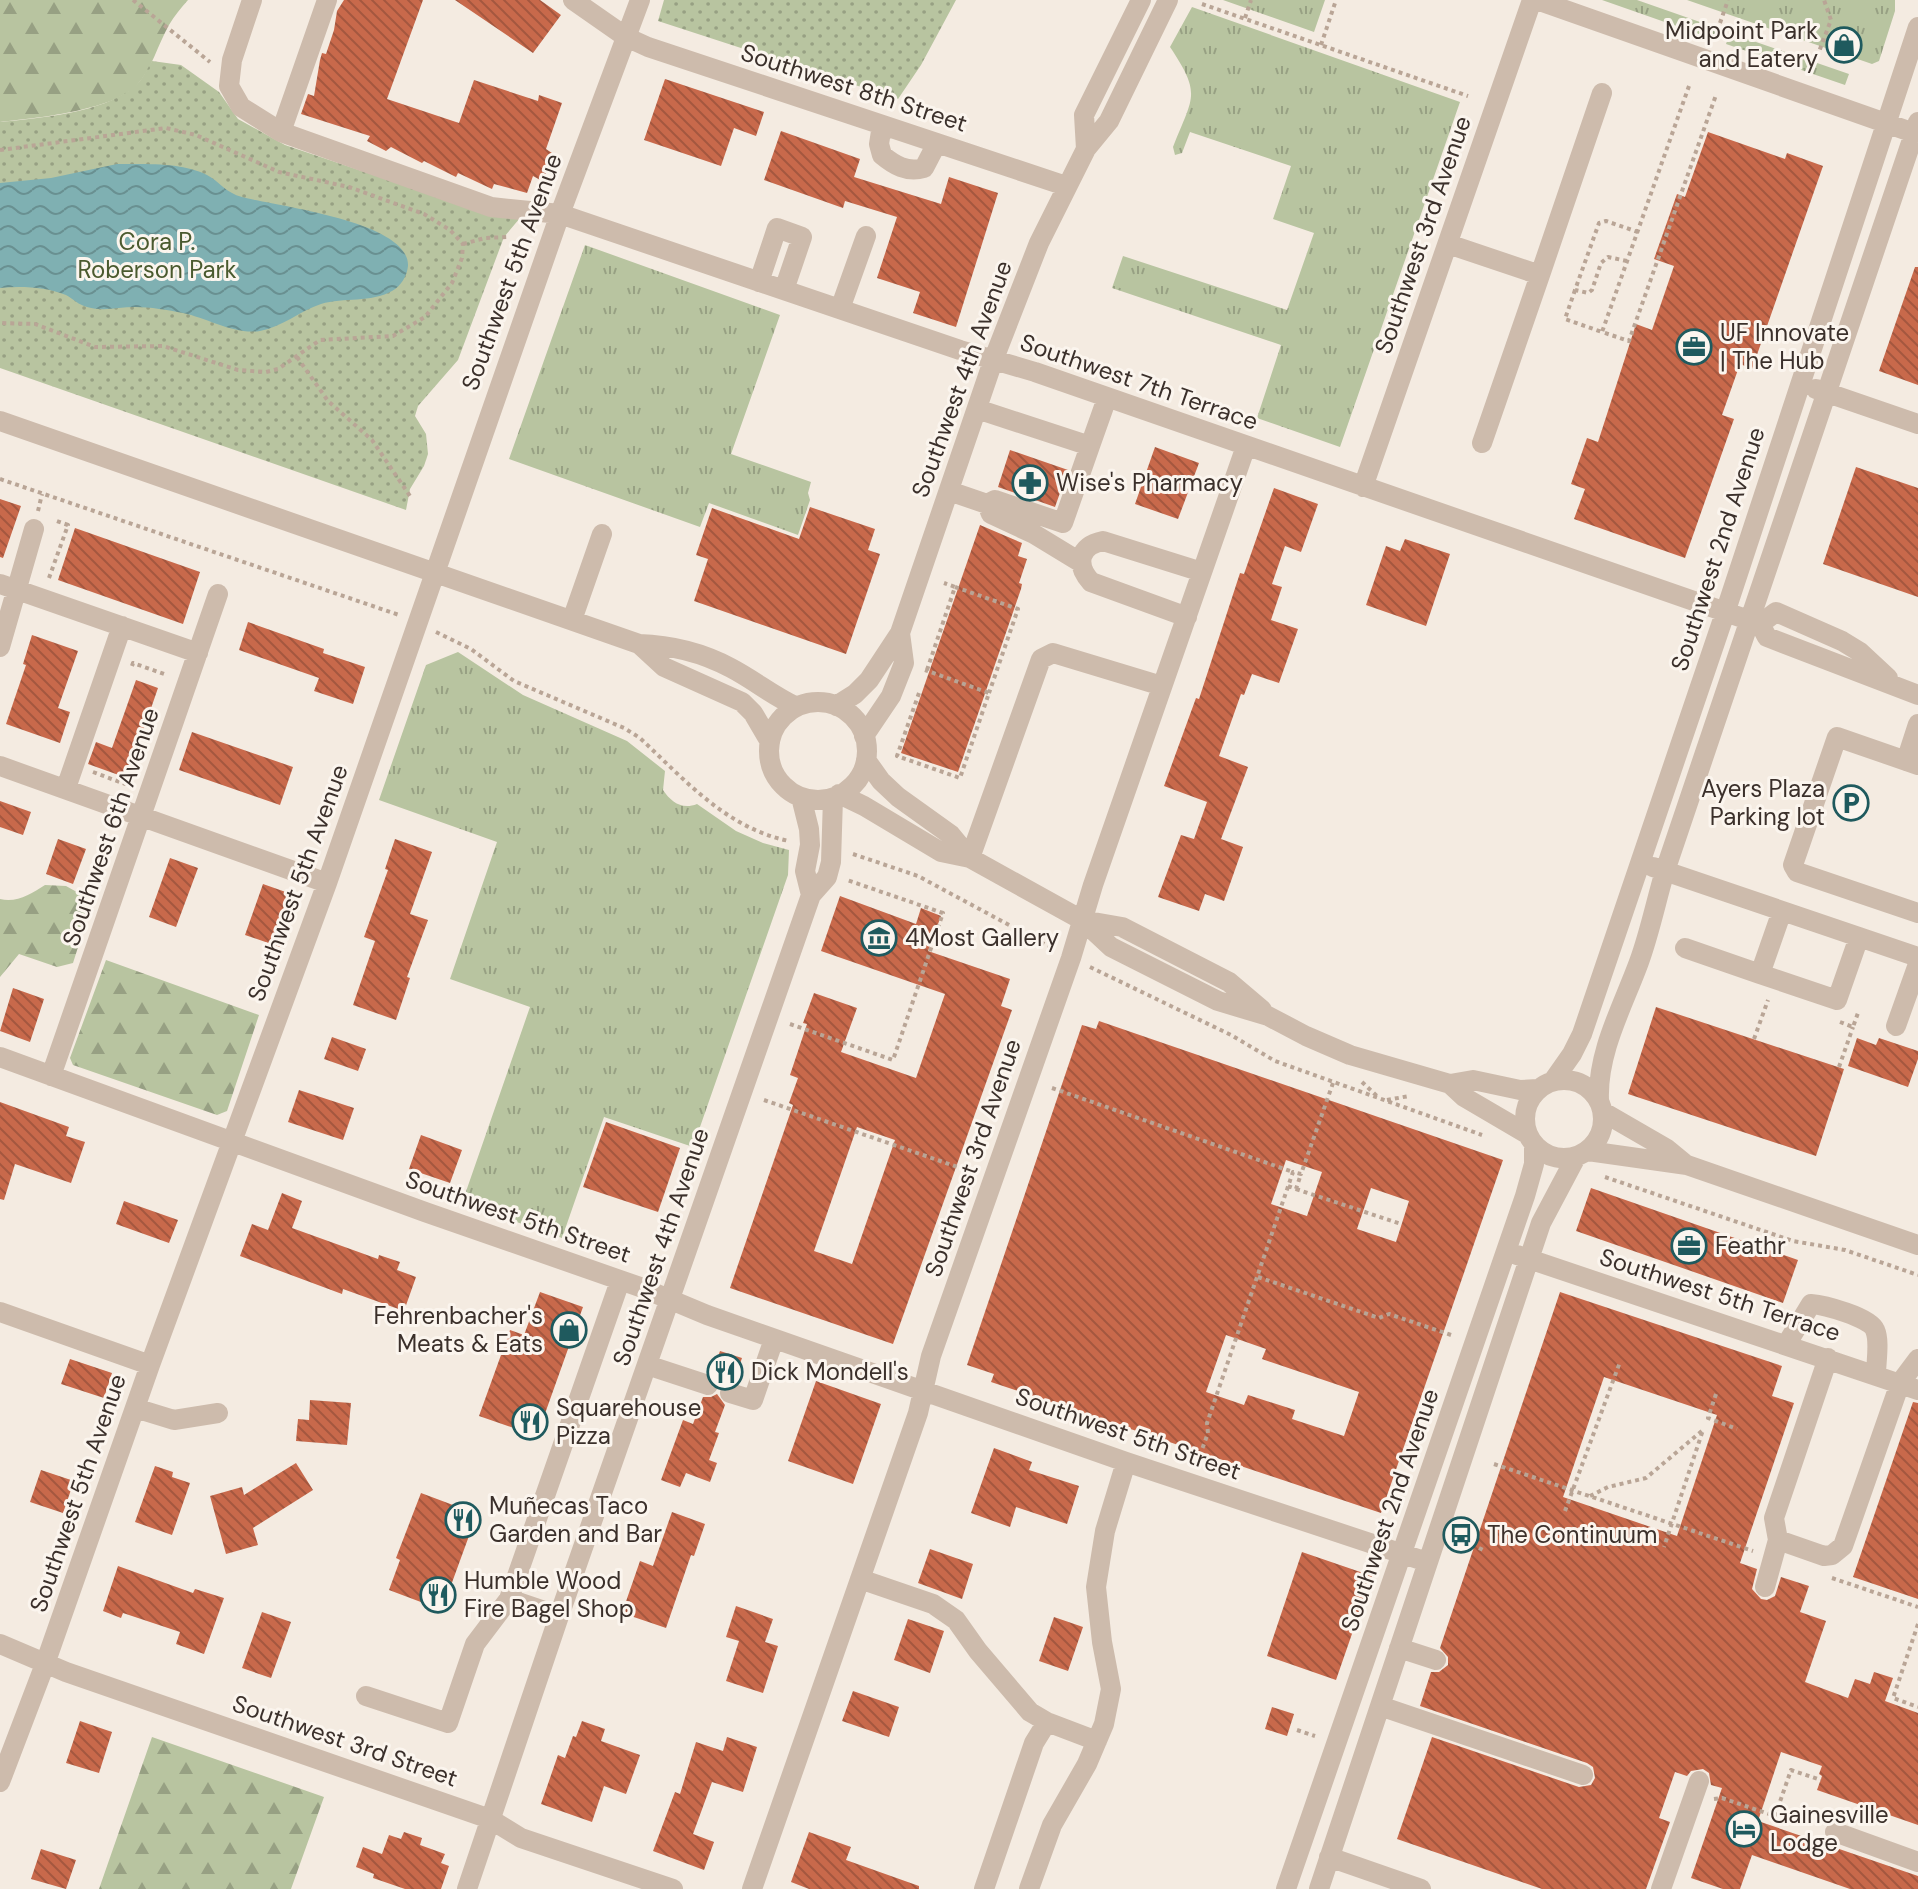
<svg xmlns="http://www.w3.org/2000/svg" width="1918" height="1889" font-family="'DM Sans',sans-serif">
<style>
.grass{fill:url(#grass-tufts)}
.forest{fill:url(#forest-firs)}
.park{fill:url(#park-dots)}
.water{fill:url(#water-waves)}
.building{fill:url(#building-back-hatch);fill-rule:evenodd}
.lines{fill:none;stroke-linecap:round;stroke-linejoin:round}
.path{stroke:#b9a596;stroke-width:4;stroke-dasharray:4 4;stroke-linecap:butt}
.minor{stroke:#cdbbac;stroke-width:20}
.labels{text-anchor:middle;stroke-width:6;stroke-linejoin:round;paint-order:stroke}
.poi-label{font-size:24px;fill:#3b302b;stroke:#fbf5ee;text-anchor:start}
.street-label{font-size:24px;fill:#3b302b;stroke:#fbf5ee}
.park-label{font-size:24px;fill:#4a5a2e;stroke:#fbf5ee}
</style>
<defs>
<pattern id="grass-tufts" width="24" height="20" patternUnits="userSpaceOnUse" patternTransform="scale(2)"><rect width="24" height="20" fill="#b8c4a0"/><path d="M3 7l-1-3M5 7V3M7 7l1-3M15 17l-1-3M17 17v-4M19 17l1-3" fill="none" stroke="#97a083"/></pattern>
<pattern id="forest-firs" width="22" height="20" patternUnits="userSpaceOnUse" patternTransform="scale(2)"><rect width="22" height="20" fill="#b8c4a0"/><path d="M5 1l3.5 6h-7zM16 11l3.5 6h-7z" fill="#97a083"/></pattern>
<pattern id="park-dots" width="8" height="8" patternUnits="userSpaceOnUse" patternTransform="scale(2)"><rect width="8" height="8" fill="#b8c4a0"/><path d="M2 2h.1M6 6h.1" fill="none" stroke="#97a083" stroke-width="1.8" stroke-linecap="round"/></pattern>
<pattern id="water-waves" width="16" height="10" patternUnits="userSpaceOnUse" patternTransform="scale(2)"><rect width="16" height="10" fill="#7fb0b2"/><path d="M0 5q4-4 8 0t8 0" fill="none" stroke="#699091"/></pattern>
<pattern id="building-back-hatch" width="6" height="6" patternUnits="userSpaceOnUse" patternTransform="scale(2)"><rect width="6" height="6" fill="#c8694b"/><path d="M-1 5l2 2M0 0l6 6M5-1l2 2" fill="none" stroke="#a4573f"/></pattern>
</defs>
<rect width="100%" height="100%" fill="#f4ebe1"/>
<!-- grass -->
<path class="grass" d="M1223 0H1325L1314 32Z
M1602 0H1637L1720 29 1716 40Z
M1687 0H1895V11L1879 61 1872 64Z
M1192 7 1460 102 1340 447 1257 418 1281 345 1112 288 1123 256 1287 310 1314 233 1273 219 1291 166 1190 132 1182 153 1175 155 1173 147C1193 96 1202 95 1170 47Z
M1730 33 1849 74 1845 85 1726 44Z
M585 245 780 315 731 454 811 482 808 493 810 500 798 535 709 503 700 527 509 459Z
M458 652 523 695 627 741 665 771 663 790C671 802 682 810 697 804L736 831 763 843 789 850 788 875 693 1147 604 1117 562 1238 462 1203 530 1007 450 979 497 842 379 800 426 665Z"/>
<!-- forest -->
<path class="forest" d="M0 0H188C181 8 174 16 169 25 158 44 152 69 137 85 112 111 35 118 0 122Z
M45 885 66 886 84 896 86 922 73 963 57 967 19 954 0 977V899C17 903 31 894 45 885Z
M106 960 259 1015 227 1111 217 1115 73 1065 70 1058Z
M152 1737 324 1797 291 1889H99Z"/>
<!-- park -->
<path class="park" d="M664 0H956L921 65 898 99 658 21Z
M152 61 181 65 219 92 238 119 285 145 492 215 520 218 504 237 458 360 418 406 415 416 426 434 428 454 424 466 410 489 406 510 0 368V122C40 118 102 113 134 87 142 81 147 69 152 61Z"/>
<!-- water -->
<path class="water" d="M117 164C143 164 183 162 207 175 220 182 226 193 242 197 274 206 410 221 408 266 407 276 401 286 392 291 371 303 344 297 321 304 300 311 282 327 260 331 235 335 207 318 183 313 168 310 150 307 135 307 118 307 104 312 87 307 79 305 73 299 66 295 45 287 22 286 0 288V183L51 178Z"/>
<!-- building -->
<path class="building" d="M344 0H423L387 99 459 123 474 80 538 101 539 95 562 103 546 149 555 155 542 181 533 176 527 193 494 184 492 189 458 173 456 177 424 161 422 163 391 147 386 151 367 141 370 136 301 114 308 94 314 96 320 60 322 53 326 54 334 30 337 11Z
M455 0H540L561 15 533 53Z
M665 79 764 112 756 136 734 128 721 166 644 140Z
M781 131 860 159 854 177 941 204 949 177 998 193 956 327 913 313 920 292 877 278 897 217 845 201 843 208 764 180Z
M1708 132 1785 159 1787 153 1823 166 1752 369 1740 364 1722 415 1734 419 1685 558 1574 519 1585 489 1571 484 1587 438 1598 442 1636 324 1652 330 1674 266 1654 259 1677 194 1685 197Z
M1915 267H1918V385L1879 371Z
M1155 447 1199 463 1178 519 1135 504Z
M1010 450 1068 470 1055 507 998 487Z
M1856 467 1918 488V597L1823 564Z
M1274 488 1318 504 1301 552 1285 546 1272 584 1282 587 1271 620 1298 629 1279 683 1252 674 1244 695 1241 694 1219 756 1248 767 1221 839 1243 847 1224 901 1205 894 1199 911 1158 897 1181 835 1194 839 1207 802 1164 786 1196 698 1199 699 1240 573 1244 574Z
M0 499 21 506 3 558 0 557Z
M810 507 875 529 868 550 880 554 846 654 694 601 708 559 696 555 712 508 799 539Z
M980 525 1022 543 1018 556 1027 559 1019 583 1022 584 1021 589 958 772 901 753Z
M75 528 200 572 183 624 58 580Z
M1405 539 1450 554 1426 626 1366 605 1386 546 1400 551Z
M248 622 324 649 323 653 365 667 353 704 314 691 319 678 239 650Z
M32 635 78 651 58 708 70 712 60 743 6 724 26 665 23 664Z
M136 680 158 688 127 778 88 764 96 742 112 748Z
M192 732 293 767 280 805 179 770Z
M0 801 31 812 23 835 0 827Z
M58 839 86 849 73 884 46 874Z
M395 839 432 852 410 914 428 920 407 977 410 978 396 1020 353 1005 375 941 364 937 388 870 385 869Z
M170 858 198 868 176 927 149 917Z
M263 884 297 896 280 947 245 935Z
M840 896 916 924 921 908 941 916 928 951 1010 979 1001 1006 1012 1010 893 1344 730 1288 793 1105 789 1103 798 1078 790 1075 807 1024 803 1023 814 993 857 1008 841 1052 916 1078 945 994 821 951ZM857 1127 895 1140 852 1264 814 1251Z
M13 988 44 999 30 1042 0 1031Z
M1656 1007 1844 1069 1816 1156 1628 1094Z
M1099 1021 1503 1160 1381 1513 991 1382 994 1374 967 1365 1082 1025 1096 1029ZM1286 1160 1322 1172 1307 1216 1271 1204ZM1371 1188 1409 1201 1396 1242 1357 1229ZM1226 1335 1266 1349 1262 1359 1359 1392 1344 1436 1292 1419 1295 1410 1248 1395 1244 1405 1206 1392Z
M332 1037 366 1049 358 1071 324 1059Z
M1857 1038 1876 1045 1879 1038 1918 1051V1059L1908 1087 1848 1066Z
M299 1090 354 1108 343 1140 288 1122Z
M0 1102 69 1127 66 1136 85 1142 71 1183 15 1164 4 1200 0 1199Z
M606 1122 680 1148 658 1212 583 1187Z
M421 1135 462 1150 450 1183 409 1169Z
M1591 1188 1798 1260 1783 1303 1576 1231Z
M282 1193 302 1201 292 1228 378 1259 379 1255 400 1262 397 1270 416 1277 404 1311 343 1289 342 1294 240 1256 252 1224 268 1230Z
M124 1201 178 1220 169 1243 116 1224Z
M540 1292 583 1307 537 1436 479 1416 510 1330 524 1335Z
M1560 1292 1782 1366 1772 1396 1794 1403 1740 1563 1757 1569 1752 1589 1761 1599 1767 1600 1775 1596 1781 1577 1809 1586 1800 1612 1826 1621 1805 1682 1848 1698 1855 1679 1870 1684 1874 1672 1893 1678 1885 1701 1918 1713V1825L1817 1790 1822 1776 1819 1774 1822 1766 1781 1752 1758 1821 1918 1876V1889H1850L1752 1855 1740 1889H1723L1691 1878 1722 1788 1711 1785 1709 1773 1703 1769 1691 1771 1687 1776 1675 1772 1659 1818 1670 1822 1646 1889H1542L1397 1839 1432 1737 1579 1787 1591 1785 1595 1778 1593 1767 1587 1763 1420 1706 1431 1672H1439L1448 1665V1657L1440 1648ZM1604 1377 1717 1415 1677 1536 1563 1497Z
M720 1351 742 1358 734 1381 721 1384 718 1377 712 1373Z
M70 1359 112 1373 104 1398 61 1384Z
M816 1381 881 1404 853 1484 788 1461Z
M717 1394 725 1405 715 1432 719 1433 709 1460 717 1463 710 1482 686 1473 680 1487 661 1480 683 1420 693 1424 703 1397H711Z
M310 1400 351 1403 347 1445 296 1441 298 1419 309 1420Z
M1913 1402 1918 1403V1599L1853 1577Z
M994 1448 1032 1462 1029 1470 1079 1486 1067 1524 1016 1507 1010 1527 971 1513Z
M296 1463 313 1490 253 1528 258 1545 226 1554 210 1496 242 1487 244 1495Z
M155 1466 173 1472 172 1477 190 1483 172 1535 135 1522Z
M41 1470 74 1481 63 1513 30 1502Z
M421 1493 477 1514 442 1610 389 1590 400 1560 396 1558Z
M672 1512 705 1524 694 1556 691 1555 666 1628 622 1613 640 1561 653 1566Z
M930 1549 973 1564 962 1599 918 1583Z
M1302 1552 1372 1576 1336 1680 1267 1656Z
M118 1566 193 1593 195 1589 224 1598 204 1654 176 1644 180 1632 123 1613 121 1618 103 1611Z
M736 1606 773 1619 765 1642 778 1646 763 1693 726 1681 739 1641 726 1637Z
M262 1612 291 1622 271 1678 242 1668Z
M1054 1617 1083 1627 1068 1671 1039 1661Z
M908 1619 944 1631 930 1673 894 1660Z
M853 1691 899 1707 889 1737 842 1721Z
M1272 1707 1294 1714 1287 1736 1265 1729Z
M80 1721 112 1732 99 1773 66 1763Z
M582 1721 605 1729 601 1741 640 1755 626 1794 604 1786 592 1822 541 1804 558 1755 565 1758 573 1736 576 1737Z
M727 1737 757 1747 743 1792 712 1782 693 1834 714 1842 704 1870 653 1851 675 1792 680 1794 696 1742 723 1751Z
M404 1832 422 1838 420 1845 445 1854 441 1863 449 1866 441 1889H405L373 1878 374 1874 356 1867 363 1847 382 1854 389 1835 401 1839Z
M809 1832 851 1847 846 1860 919 1886V1889H809L791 1882Z
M41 1849 76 1860 66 1889 31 1879Z"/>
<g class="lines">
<!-- path -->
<path class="path" d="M133 0 210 62
M1202 4 1468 96
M1245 18 1251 0
M1720 23 1728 0
M1321 45 1336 0
M1817 57 1831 20 1824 0
M1689 86 1602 332 1629 341 1716 95
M0 150 166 128 196 135 279 172 349 187 424 214 450 230 463 244 462 258 452 283 425 317 393 336 320 340 278 369 266 372 238 370 163 346 95 347 35 324 0 323
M463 244 485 238 508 237
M1627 261 1608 257 1601 263 1592 290 1588 293 1575 290 1599 223 1606 221 1638 232
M1575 290 1565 319 1602 332
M297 357 328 401 372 440 410 496
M0 479 399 615
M38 511 42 494
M49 578 68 525 54 520
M955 587 1018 609 989 693
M436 632 471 649 514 681 624 728 640 738C685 780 726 828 789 841
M132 666 133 663 167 675
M927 670 955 587 944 583
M919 693 897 756 960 778 989 693 925 670
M93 772 125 784 129 781
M853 854 918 876 1050 947
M1090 967 1231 1035 1275 1061 1482 1135
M1840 1022 1853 1027 1859 1010
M790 1024 893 1060 943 913 847 880
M1754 1039 1768 1000
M1839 1067 1853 1027
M1362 1082 1379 1098
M1052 1088 1293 1172
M764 1100 972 1172
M1387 1100 1409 1096
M1605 1177 1793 1241 1845 1250 1918 1275
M1288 1186 1296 1189 1301 1174
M1296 1189 1401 1224
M1258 1277 1379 1318 1389 1314 1454 1336
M1716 1394 1708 1418 1737 1429
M1197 1463 1208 1433 1207 1423 1293 1172 1301 1174 1333 1083
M1494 1464 1753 1551
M1590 1496 1608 1487 1646 1478 1703 1430 1664 1547
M1565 1511 1620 1362
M1479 1548 1483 1550
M1832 1578 1918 1607
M1918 1624 1893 1698 1918 1707
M1297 1730 1315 1736
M1714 1799 1722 1798 1775 1816 1791 1770 1821 1780"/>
<!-- minor -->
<path class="minor" d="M252 0 232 60 229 86 241 107 281 132 491 207 560 214 960 350 1035 372 1760 624 1767 637 1918 695
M573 0 626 37 648 47 1066 186
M1537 0 1914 133
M882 125 879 144 882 155C894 165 907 173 924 168L937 143
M281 132 327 0
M1086 149 1084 115 1141 0
M1448 244 1540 275 1602 93
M759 282 777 228 802 237 784 290
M840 309 866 236
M1816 389 1918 424
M977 409 1090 446 1107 398
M0 421 639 644C672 645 701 652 731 668 754 680 773 696 797 707
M1482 443 1540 275
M1363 487 1532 0
M949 491 987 504 991 514 1034 534 1080 562
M987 504 995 500 1063 523 1090 446
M0 584 198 653
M1187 617 1091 582C1075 564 1079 546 1103 541L1202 572
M572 620 602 534
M1760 624 1776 612 1842 641 1860 652 1888 678
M639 644 664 667 742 702 753 713 770 742
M0 647 34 529
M769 751a49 49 0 1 1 98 0a49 49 0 1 1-98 0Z
M836 706 855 694 869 680 900 633 993 361 1039 243 1086 149 1109 121 1168 0
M864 736 891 696 904 663 900 633
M866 760 881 781 898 797 951 835 970 858
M1906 761 1918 724
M1918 765 1837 737 1793 865 1797 872 1918 913
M0 766 327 883
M66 788 122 626
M839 794 864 806 941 852 970 858 1082 920 1111 947 1218 1001 1268 1016 1306 1036 1350 1055 1450 1084 1473 1080 1520 1090 1538 1089
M801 797 809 829 810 845 805 871 811 895
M970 858 1041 659 1053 653 1162 686
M1653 867 1918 957
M1082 920 1122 927 1229 982 1262 1010
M1685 948 1760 974 1782 911
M1760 974 1837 1000 1859 937
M1896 1026 1918 964
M0 1057 425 1212 640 1287 707 1315 1126 1462 1427 1562
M51 1076 218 594
M1525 1119a39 39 0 1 1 78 0a39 39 0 1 1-78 0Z
M1553 1081 1572 1054 1582 1034 1725 613 1918 27
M1450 1084 1464 1097 1527 1134
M1599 1100C1597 1052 1623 1006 1639 962 1650 932 1656 901 1665 871L1918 122
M1603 1112 1667 1149 1684 1163
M1588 1151 1687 1165 1918 1245
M1517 1255 1918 1390
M0 1312 150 1365
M1786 1345 1811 1304C1824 1305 1870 1317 1875 1330 1880 1341 1876 1362 1876 1375
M1828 1358 1774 1518 1778 1540 1824 1556 1832 1555 1843 1546 1900 1383 1918 1359
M647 1365 708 1385
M730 1393 753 1400 774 1339
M135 1408 174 1420 218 1413
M860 1579 933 1604 956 1620 978 1651 1030 1712 1047 1722 1097 1741
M1765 1587 1778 1540
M509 1599 559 1616
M0 1644 66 1672 490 1819 521 1838 673 1889
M1399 1648 1436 1660
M366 1696 448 1723 475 1644 509 1599 620 1281
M1380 1706 1583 1775
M0 1782 45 1664 150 1365 327 883 560 214 640 0
M1835 1832 1918 1862
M1329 1857 1421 1889
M467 1889 559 1616 811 895 827 877 831 862 833 798
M752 1889 918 1413 931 1356 1071 958 1093 885 1246 446
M984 1889 1034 1743 1047 1722
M1029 1889 1052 1825 1087 1764 1104 1724 1111 1689 1102 1642 1096 1587 1105 1531 1126 1462
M1286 1889 1525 1196 1534 1164V1145
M1319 1889 1541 1223 1576 1157
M1661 1889 1699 1781"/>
</g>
<!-- icons -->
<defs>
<symbol id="shop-ring" viewBox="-11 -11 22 22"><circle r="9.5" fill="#fbf5ee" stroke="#1f5a5e" stroke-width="1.5"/><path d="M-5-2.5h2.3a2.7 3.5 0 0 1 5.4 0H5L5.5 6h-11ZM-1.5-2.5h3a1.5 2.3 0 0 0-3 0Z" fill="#1f5a5e"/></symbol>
<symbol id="office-ring" viewBox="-11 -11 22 22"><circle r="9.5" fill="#fbf5ee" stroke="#1f5a5e" stroke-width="1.5"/><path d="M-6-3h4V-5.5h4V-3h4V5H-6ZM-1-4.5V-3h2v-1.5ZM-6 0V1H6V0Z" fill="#1f5a5e"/></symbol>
<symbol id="pharmacy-ring" viewBox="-11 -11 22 22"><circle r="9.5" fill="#fbf5ee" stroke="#1f5a5e" stroke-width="1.5"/><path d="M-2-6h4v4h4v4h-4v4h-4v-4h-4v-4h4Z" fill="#1f5a5e"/></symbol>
<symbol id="parking-ring" viewBox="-11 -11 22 22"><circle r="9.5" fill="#fbf5ee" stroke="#1f5a5e" stroke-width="1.5"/><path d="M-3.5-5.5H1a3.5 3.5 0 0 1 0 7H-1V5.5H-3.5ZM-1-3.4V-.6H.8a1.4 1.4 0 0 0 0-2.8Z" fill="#1f5a5e"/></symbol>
<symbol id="museum-ring" viewBox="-11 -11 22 22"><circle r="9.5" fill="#fbf5ee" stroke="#1f5a5e" stroke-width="1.5"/><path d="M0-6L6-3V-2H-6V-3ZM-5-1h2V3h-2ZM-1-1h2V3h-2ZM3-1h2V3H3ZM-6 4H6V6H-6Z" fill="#1f5a5e"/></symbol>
<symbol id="restaurant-ring" viewBox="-11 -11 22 22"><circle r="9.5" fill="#fbf5ee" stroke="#1f5a5e" stroke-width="1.5"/><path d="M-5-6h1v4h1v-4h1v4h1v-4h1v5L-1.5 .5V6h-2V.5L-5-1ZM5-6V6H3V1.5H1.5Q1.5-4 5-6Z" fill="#1f5a5e"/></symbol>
<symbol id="bus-ring" viewBox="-11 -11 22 22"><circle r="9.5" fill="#fbf5ee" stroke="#1f5a5e" stroke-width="1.5"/><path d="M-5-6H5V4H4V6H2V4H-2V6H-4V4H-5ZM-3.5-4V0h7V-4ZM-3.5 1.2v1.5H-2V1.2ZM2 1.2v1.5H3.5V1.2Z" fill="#1f5a5e"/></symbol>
<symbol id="hotel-ring" viewBox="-11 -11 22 22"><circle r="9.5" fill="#fbf5ee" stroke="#1f5a5e" stroke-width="1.5"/><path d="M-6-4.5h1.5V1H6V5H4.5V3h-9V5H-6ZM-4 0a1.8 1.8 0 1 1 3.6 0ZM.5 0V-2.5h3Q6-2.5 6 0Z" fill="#1f5a5e"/></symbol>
</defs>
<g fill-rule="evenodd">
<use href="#shop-ring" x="1824" y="25" width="40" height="40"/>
<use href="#office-ring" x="1674" y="327" width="40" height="40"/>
<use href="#pharmacy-ring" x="1010" y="463" width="40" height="40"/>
<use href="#parking-ring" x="1831" y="783" width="40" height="40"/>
<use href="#museum-ring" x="859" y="918" width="40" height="40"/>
<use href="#office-ring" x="1669" y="1226" width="40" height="40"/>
<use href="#shop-ring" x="549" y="1310" width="40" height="40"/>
<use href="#restaurant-ring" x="705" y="1352" width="40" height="40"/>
<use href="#restaurant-ring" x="510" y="1402" width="40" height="40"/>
<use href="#restaurant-ring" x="443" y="1500" width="40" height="40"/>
<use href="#bus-ring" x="1441" y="1515" width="40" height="40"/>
<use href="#restaurant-ring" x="418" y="1575" width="40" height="40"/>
<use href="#hotel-ring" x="1724" y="1809" width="40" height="40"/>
</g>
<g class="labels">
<!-- poi labels -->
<g class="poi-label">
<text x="1818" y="39" text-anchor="end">Midpoint Park<tspan x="1818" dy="28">and Eatery</tspan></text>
<text x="1720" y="341">UF Innovate<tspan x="1720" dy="28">| The Hub</tspan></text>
<text x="1056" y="491">Wise's Pharmacy</text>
<text x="1825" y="797" text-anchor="end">Ayers Plaza<tspan x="1825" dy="28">Parking lot</tspan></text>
<text x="905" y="946">4Most Gallery</text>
<text x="1715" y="1254">Feathr</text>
<text x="543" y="1324" text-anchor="end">Fehrenbacher's<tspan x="543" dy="28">Meats &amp; Eats</tspan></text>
<text x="751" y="1380">Dick Mondell's</text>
<text x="556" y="1416">Squarehouse<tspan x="556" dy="28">Pizza</tspan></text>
<text x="489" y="1514">Muñecas Taco<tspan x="489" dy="28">Garden and Bar</tspan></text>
<text x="1487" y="1543">The Continuum</text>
<text x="464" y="1589">Humble Wood<tspan x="464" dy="28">Fire Bagel Shop</tspan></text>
<text x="1770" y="1823">Gainesville<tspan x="1770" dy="28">Lodge</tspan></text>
</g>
<!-- street labels -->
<g class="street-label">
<text transform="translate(854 88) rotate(18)" y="8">Southwest 8th Street</text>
<text transform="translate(1423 235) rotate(-71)" y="8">Southwest 3rd Avenue</text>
<text transform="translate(512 272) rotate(-70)" y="8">Southwest 5th Avenue</text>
<text transform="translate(962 379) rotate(-70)" y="8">Southwest 4th Avenue</text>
<text transform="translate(1139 382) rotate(19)" y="8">Southwest 7th Terrace</text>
<text transform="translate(1718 549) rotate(-72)" y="8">Southwest 2nd Avenue</text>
<text transform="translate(111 827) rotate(-71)" y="8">Southwest 6th Avenue</text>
<text transform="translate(298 883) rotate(-70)" y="8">Southwest 5th Avenue</text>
<text transform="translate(973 1158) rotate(-71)" y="8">Southwest 3rd Avenue</text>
<text transform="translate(518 1217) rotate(19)" y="8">Southwest 5th Street</text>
<text transform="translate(661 1247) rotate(-71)" y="8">Southwest 4th Avenue</text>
<text transform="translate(1720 1295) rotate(18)" y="8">Southwest 5th Terrace</text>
<text transform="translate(1128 1434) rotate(19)" y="8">Southwest 5th Street</text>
<text transform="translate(78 1493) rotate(-71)" y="8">Southwest 5th Avenue</text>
<text transform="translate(1390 1510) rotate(-71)" y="8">Southwest 2nd Avenue</text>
<text transform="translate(345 1741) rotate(19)" y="8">Southwest 3rd Street</text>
</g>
<!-- park labels -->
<g class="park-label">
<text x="157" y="250">Cora P.<tspan x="157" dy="28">Roberson Park</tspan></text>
</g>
</g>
</svg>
